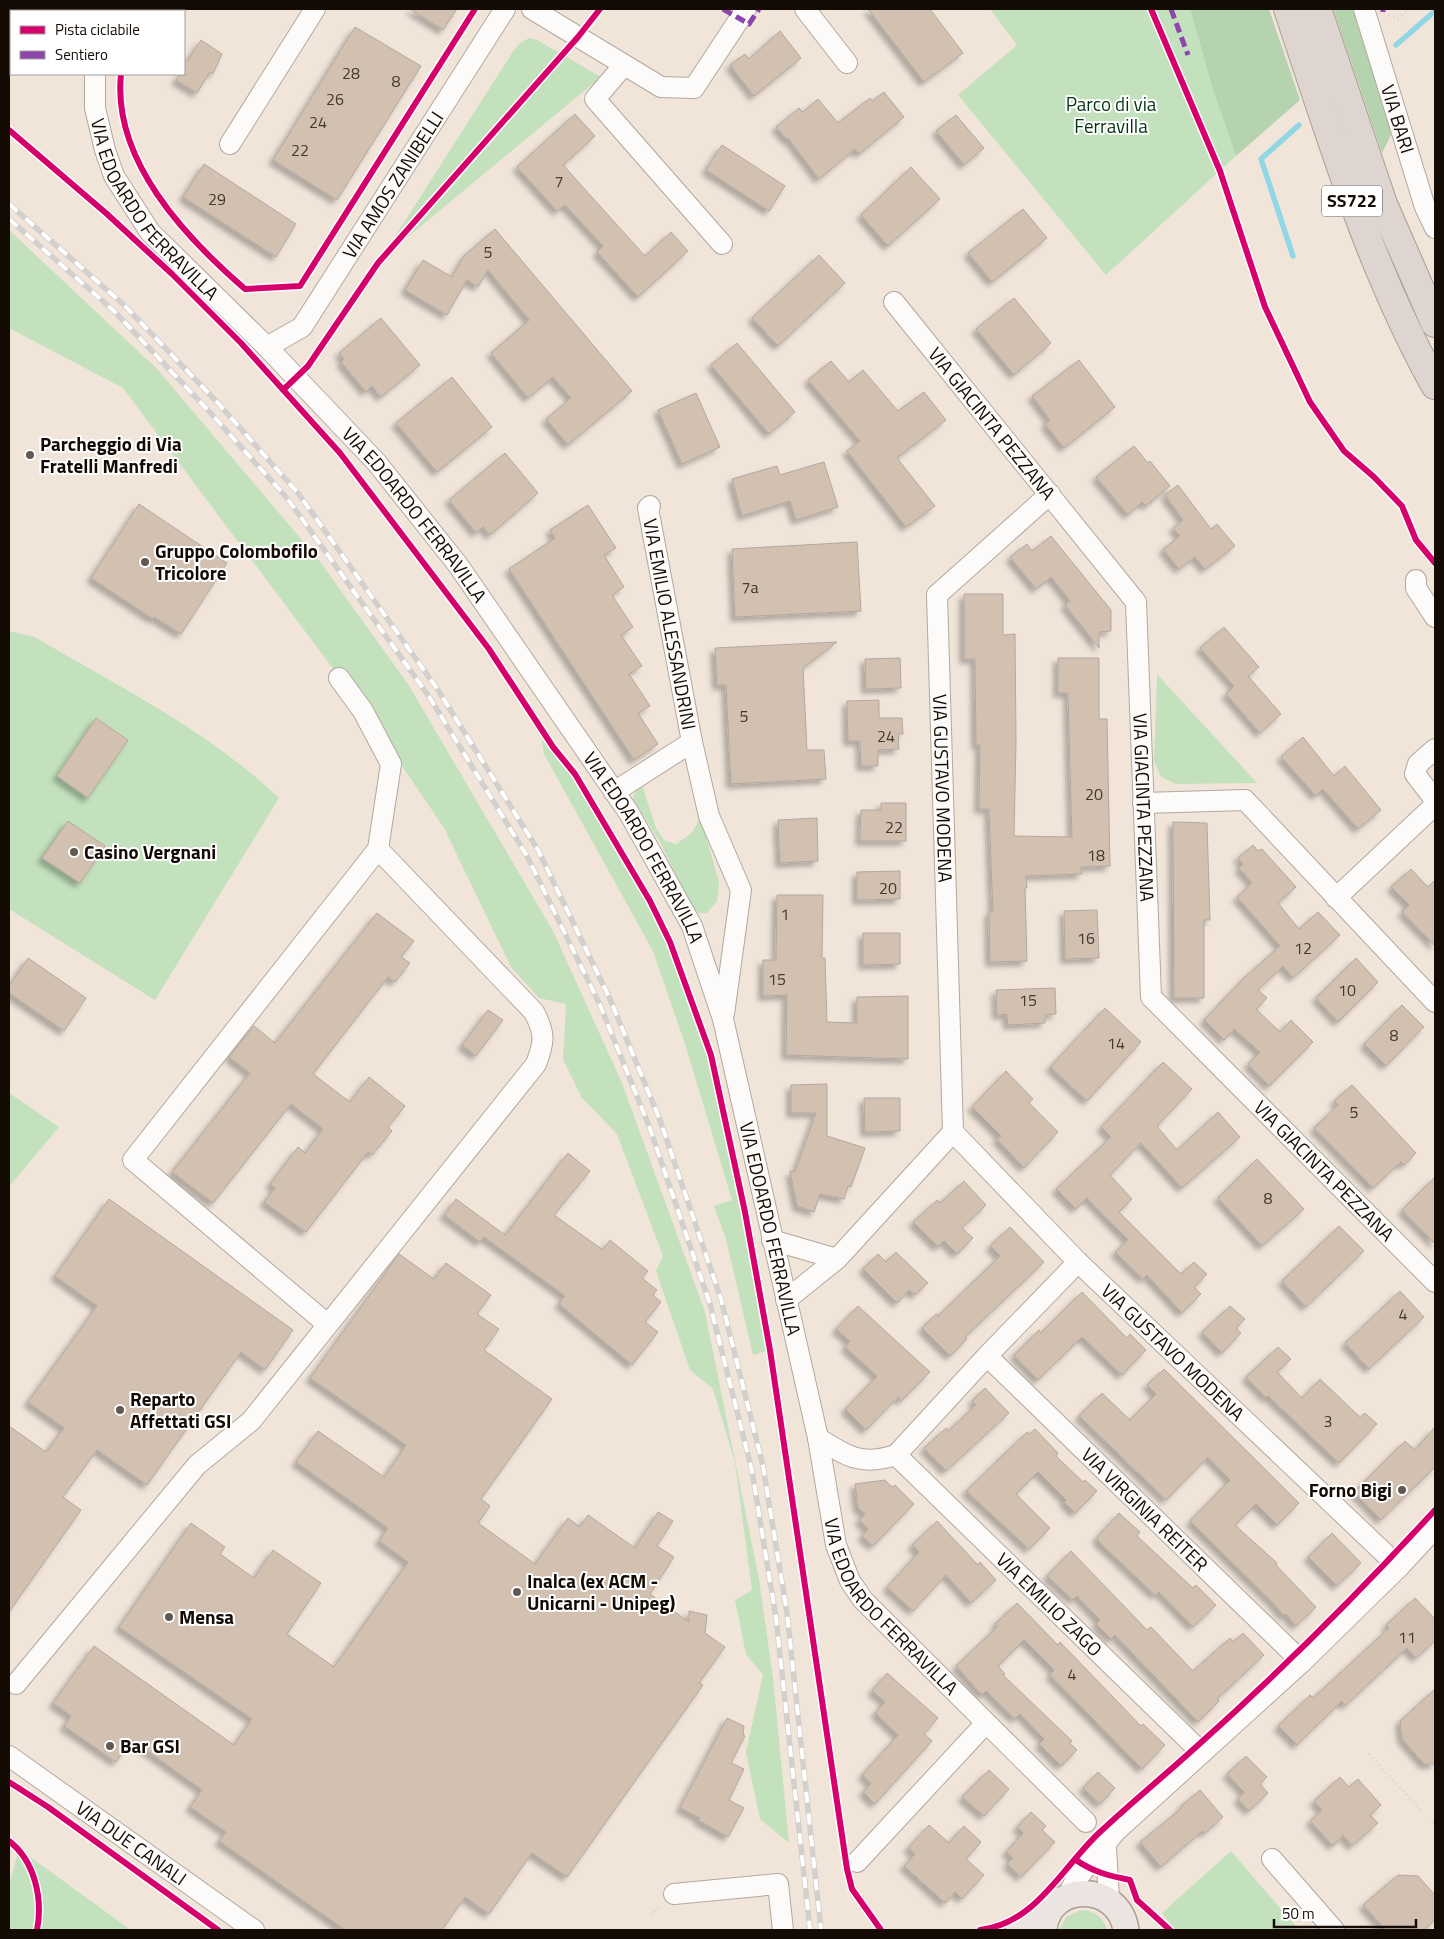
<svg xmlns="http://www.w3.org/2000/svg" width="1444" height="1939" font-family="'Titillium Web',sans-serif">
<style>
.green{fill:#c3e1bd}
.forest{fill:#b6d3b0}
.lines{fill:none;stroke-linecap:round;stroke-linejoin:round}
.stream{stroke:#90d7e3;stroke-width:5.5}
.building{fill:#d2c1b1;stroke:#b2a89f;filter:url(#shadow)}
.minor-casing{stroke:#b2a89f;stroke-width:22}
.major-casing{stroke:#ab9d93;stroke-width:28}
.highway-casing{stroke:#ab9d93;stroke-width:30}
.path{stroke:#d7d2cf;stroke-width:3;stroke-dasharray:1 4;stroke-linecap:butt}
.minor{stroke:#fdfbf9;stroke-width:20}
.major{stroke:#ebe4e0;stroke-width:25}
.highway{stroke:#ded5d0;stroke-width:28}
.rail-casing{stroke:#d2cfcc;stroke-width:5.5}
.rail{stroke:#fff;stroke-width:4;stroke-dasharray:11;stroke-linecap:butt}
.quiet{stroke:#8e44ad;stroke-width:5;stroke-dasharray:10 5;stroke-linecap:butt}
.cycleway-casing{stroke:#fff;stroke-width:9}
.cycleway{stroke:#d6006c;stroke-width:6}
.poi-dot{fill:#61584f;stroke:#fff;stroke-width:2}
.labels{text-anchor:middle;stroke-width:4;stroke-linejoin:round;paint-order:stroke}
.number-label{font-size:16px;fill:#44392f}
.shield{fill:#fff;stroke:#5a554f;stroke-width:1}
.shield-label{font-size:18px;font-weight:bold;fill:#140c04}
.park-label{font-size:19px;fill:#033410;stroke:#fff}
.street-label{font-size:19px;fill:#140c04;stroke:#fff}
.poi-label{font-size:19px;font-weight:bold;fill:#140c04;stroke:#fff;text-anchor:start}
</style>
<defs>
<filter id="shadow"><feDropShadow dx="-4.5" dy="4.5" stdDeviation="2.5" flood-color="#0004"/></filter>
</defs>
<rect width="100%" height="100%" fill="#f1e5da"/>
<!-- green -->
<path class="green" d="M990 9H1190L1213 90 1236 156 1106 275 958 95 1017 45Z
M529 38 537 40 601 77 380 260 512 53 519 44Z
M9 230 157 369 318 559 408 684 553 931 622 1083 705 1312 759 1579 773 1678 789 1843 760 1819 746 1752 763 1675 746 1654 735 1600 752 1590 735 1463 713 1389 690 1370 656 1271 663 1256 617 1134 582 1098 563 1059 566 1004 539 998 511 967 444 828 367 714 123 388 9 328Z
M9 631 35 637C119 687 209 731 279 798L155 1000 9 909Z
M1157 674 1165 683 1257 783 1176 784 1161 777 1154 761Z
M540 728 588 794 650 901 670 942 711 1055 745 1212 770 1350 753 1355 726 1239 714 1206 732 1200 685 1044 653 951 544 754Z
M642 785 656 828 664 840 676 844C691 834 695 832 700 815L719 882 717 901 707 913H699L692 908 660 842 636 804 633 798 636 790Z
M9 1093 59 1127 9 1187Z
M19 1849 131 1930H9V1885Z
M1231 1851 1299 1930H1175L1162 1913Z
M1081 1910C1094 1911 1104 1917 1107 1930H1059L1066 1917Z"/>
<!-- forest -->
<path class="forest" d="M1190 9H1269L1300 100 1236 156 1213 90Z
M1333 9H1359L1393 131 1382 153Z"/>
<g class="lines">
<!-- stream -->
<path class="stream" d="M1396 45 1435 11
M1293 256 1261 159 1299 125"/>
</g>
<!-- building -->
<path class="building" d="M410 9H457L443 30Z
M868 9H930L963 53 924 82Z
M355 27 421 66 337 200 273 160Z
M780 31 801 58 754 96 730 65 745 54 749 59Z
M201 40 222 54 213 74 210 72 197 93 176 80 180 74H184V62L188 60Z
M884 92 904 117 859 154 855 149 819 179 788 138 787 140 776 127 799 108 803 112 818 99 838 123 870 98 872 101Z
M575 114 595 136 563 165 645 256 671 232 688 251 638 297 597 252 603 246 565 205 557 211 517 167Z
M956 115 984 148 964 165 936 131Z
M722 145 785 186 769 211 706 170Z
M204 164 296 224 276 257 183 197Z
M911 167 940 199 888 246 861 215Z
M1023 209 1047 238 992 282 968 253Z
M495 229 632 391 568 445 546 419 571 398 553 377 528 398 491 353 529 320 488 270 478 287 467 280 447 315 405 290 423 260 452 277 464 256Z
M819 255 845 283 778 346 752 318Z
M1014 298 1051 343 1014 375 976 329Z
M381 318 420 365 381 397 372 386 366 392 341 362 344 359 339 353Z
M737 343 795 412 769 434 711 365Z
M1079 360 1115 407 1064 448 1045 424 1050 420 1032 396Z
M831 361 849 382 863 370 898 411 924 392 946 420 897 458 935 506 906 527 847 451 860 441 808 380Z
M452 377 492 427 437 472 396 423Z
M696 393 720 447 682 464 658 410Z
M1134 446 1148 463 1150 461 1170 486 1146 506 1142 502 1128 515 1096 477Z
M505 453 538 493 490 535 483 527 476 533 449 500Z
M824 462 838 507 796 520 790 501 742 516 732 479 777 466 780 475Z
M1178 485 1211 529 1217 524 1235 546 1205 569 1195 557 1179 569 1163 549 1180 536 1173 528 1183 520 1165 495Z
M139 504 227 563 181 634 154 617 153 619 91 578Z
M588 505 616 548 604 555 624 587 612 595 633 627 621 635 642 666 629 674 650 706 638 713 658 744 634 760 509 569 555 538 550 530Z
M1051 536 1111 610V631L1099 632V648L1065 605 1070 601 1051 577 1036 589 1010 557 1027 544 1032 551Z
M857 542 861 611 735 617 732 549Z
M964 594H1003V635L1015 634 1016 741 1014 836 1072 837 1068 693H1058V658H1099V719H1107L1110 866 1081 867 1082 874 1026 876 1027 888H1025L1027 961 990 962 989 912H993L989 809H979L980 745H976L975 659H964Z
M1224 627 1259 667 1248 676 1281 714 1260 733 1226 694 1234 686 1200 648Z
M837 642 803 668 807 750H824L826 779 731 784 726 685H717L715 648Z
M900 658 901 688 866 689 865 659Z
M879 700V718H902L903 734H898L899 749 878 750V766H861L860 741H848L847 701Z
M96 718 128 740 88 798 57 776Z
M1303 737 1334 776 1345 766 1381 810 1358 829 1323 789 1316 796 1281 757Z
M881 803H906V841H860L861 810H881Z
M817 818 818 861 780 863 778 820Z
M68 821 105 846 80 883 42 858Z
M1173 822 1207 823 1210 920H1204V998H1174Z
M1253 845 1258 851 1262 849 1296 887 1278 903 1299 929 1318 912 1340 935 1293 978 1283 966 1258 990 1267 998 1256 1009 1280 1032 1291 1020 1313 1042 1269 1086 1248 1064 1260 1052 1234 1029 1224 1040 1204 1020 1245 977 1280 946 1237 897 1252 883 1239 868 1243 864 1238 858Z
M1411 869 1428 887 1435 880V946L1402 912 1409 905 1391 887Z
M900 871V899L857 900V872Z
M777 895H823L822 958H825L827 1022 857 1023V997L908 996V1059L786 1055 787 995 763 996V960H776Z
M1097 910 1099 958 1065 959 1064 911Z
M377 913 414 941 401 957 410 963 395 982 388 977 313 1074 350 1102 369 1077 405 1106 388 1127 392 1131 372 1155 368 1152 306 1232 264 1202 275 1188 270 1184 298 1147 305 1153 323 1129 291 1104 213 1203 172 1172 250 1073 229 1057 254 1026 275 1043Z
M863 933H900V964L863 965Z
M28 958 86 998 64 1031 9 993V986Z
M1356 958 1378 982 1338 1022 1316 998Z
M1055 988 1056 1014 1045 1015V1023L1008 1025 1007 1014 997 1015 996 990Z
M1402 1005 1424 1027 1386 1066 1364 1044Z
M1105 1008 1141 1042 1087 1101 1050 1067Z
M488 1010 503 1020 476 1056 462 1045Z
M1163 1062 1192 1089 1157 1126 1177 1150 1218 1112 1240 1137 1182 1188 1141 1143 1110 1175 1132 1199 1119 1212 1181 1274 1194 1262 1207 1274 1194 1287 1201 1294 1182 1313 1147 1275 1143 1279 1115 1252 1128 1240 1087 1198 1076 1209 1056 1189 1111 1137 1101 1127Z
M1006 1071 1033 1099 1029 1103 1058 1132 1024 1168 997 1139 1001 1136 972 1107Z
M827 1084V1136L865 1148 851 1187 848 1186 844 1199 820 1194 814 1212 797 1206 790 1171 795 1172 816 1113H791V1085Z
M1352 1085 1416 1153 1404 1165 1401 1162 1373 1188 1314 1128 1338 1105 1334 1101Z
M864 1098H900V1131L865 1132Z
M568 1153 590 1171 554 1215 603 1250 610 1240 648 1271 642 1278 657 1290 653 1295 661 1302 645 1322 658 1332 632 1365 559 1304 565 1296 484 1237 480 1242 444 1215 456 1199 505 1235Z
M1257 1159 1304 1209 1262 1246 1218 1198Z
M1435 1177V1244L1402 1210Z
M964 1181 986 1205 962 1228 973 1238 957 1254 944 1241 938 1247 913 1222 937 1200 940 1203Z
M109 1199 293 1330 265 1370 241 1352 147 1485 97 1450 63 1497 81 1510 9 1612V1426L46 1452 64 1428 28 1402 97 1306 55 1276Z
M1339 1226 1364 1251 1306 1307 1282 1281Z
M1010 1227 1044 1262 965 1337 967 1339 950 1356 922 1328 936 1314 938 1316 1000 1256 990 1246Z
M896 1252 928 1283 915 1295 909 1290 897 1303 863 1269 878 1254 886 1262Z
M399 1254 434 1279 446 1263 491 1295 477 1314 499 1329 484 1350 552 1399 481 1499 490 1506 478 1523 535 1564 568 1518 580 1527 588 1515 635 1548 658 1512 673 1521 657 1546 674 1557 650 1594 689 1622V1611L707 1615 705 1633 725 1647 699 1683 703 1685 567 1877 532 1853 489 1914 465 1897 442 1930H345L219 1841 226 1832 190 1807 202 1790 132 1740 116 1762 64 1726 71 1716 53 1703 94 1646 234 1745 252 1719 119 1627 191 1523 225 1547 220 1554 254 1578 273 1550 321 1583 287 1634 334 1667 408 1562 379 1541 388 1528 296 1462 318 1431 384 1477 406 1445 310 1378Z
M1400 1291 1424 1317 1369 1369 1345 1343Z
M1082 1292 1127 1338 1130 1334 1146 1350 1122 1375 1082 1337 1038 1380 1014 1355 1039 1330 1041 1333Z
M858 1306 930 1372 901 1401 898 1397 866 1430 845 1409 877 1376 845 1347 850 1341 836 1329Z
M1230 1306 1245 1319 1236 1328 1241 1333 1222 1353 1202 1332Z
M1278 1347 1291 1359 1277 1372 1302 1398 1320 1379 1360 1417 1365 1413 1377 1424 1339 1463 1268 1396 1266 1398 1246 1377Z
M1164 1369 1299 1503 1277 1525 1256 1504 1235 1525 1277 1563 1276 1565 1316 1607 1296 1626 1286 1614 1284 1616 1274 1604 1190 1521 1230 1480 1208 1457 1166 1500 1079 1416 1102 1393 1130 1420 1156 1394 1147 1385Z
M985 1388 1009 1413 946 1471 924 1448 946 1428 948 1431 976 1405 972 1401Z
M1435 1427V1467L1381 1520 1354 1492 1405 1441 1415 1450Z
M1035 1429 1058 1453 1056 1456 1083 1482 1085 1480 1097 1491 1075 1513 1064 1502 1066 1500 1038 1472 1016 1494 1050 1528 1029 1549 966 1491 1027 1432 1029 1434Z
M885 1480 892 1487 895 1485 914 1504 873 1546 862 1536 868 1529 859 1520 865 1514 858 1508 855 1484Z
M1119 1513 1140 1532 1137 1536 1193 1588 1196 1585 1216 1605 1193 1627 1159 1592 1155 1595 1098 1541 1097 1537Z
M937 1521 978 1565 980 1562 996 1580 971 1603 946 1575 913 1611 887 1587 919 1552 912 1545Z
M1332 1533 1361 1563 1337 1586 1308 1557Z
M1071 1551 1147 1630 1151 1627 1193 1671 1230 1638 1233 1642 1243 1633 1264 1655 1217 1699 1219 1701 1198 1722 1115 1635 1111 1639 1096 1624 1100 1620 1077 1596 1073 1600 1047 1576Z
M1415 1598 1435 1619V1641L1416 1658 1407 1648 1345 1706 1342 1701 1297 1745 1278 1726 1310 1695 1313 1698 1389 1628 1386 1625Z
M1017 1603 1058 1645 1060 1642 1141 1726 1143 1724 1165 1745 1142 1769 1050 1675 1054 1670 1024 1640 998 1666 1005 1674 1003 1675 1072 1741 1070 1743 1077 1750 1061 1766 1039 1744 1044 1739 1020 1714 1015 1719 986 1691 982 1695 956 1666 997 1627 995 1624Z
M887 1673 938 1718 924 1734 932 1741 875 1804 863 1792 871 1783 862 1775 898 1735 875 1713 885 1702 872 1691Z
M1435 1689V1764H1424L1402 1739 1400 1721Z
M727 1718 744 1726 743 1735 745 1736 731 1763 744 1769 729 1800 744 1808 728 1837 698 1820 700 1818 680 1808Z
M1246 1756 1267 1777 1260 1784 1268 1793 1249 1811 1238 1799 1244 1792 1227 1774Z
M989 1770 1009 1789 984 1816 962 1797Z
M1098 1772 1115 1788 1100 1804 1083 1788Z
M1340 1777 1349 1787 1358 1779 1381 1805 1370 1815 1378 1823 1352 1846 1343 1835 1333 1846 1310 1821 1322 1810 1314 1801Z
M1200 1790 1223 1817 1205 1833 1202 1831 1161 1867 1140 1842 1182 1808 1181 1806Z
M1031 1812 1046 1826 1042 1830 1055 1842 1021 1877 1007 1864 1013 1858 1006 1852 1023 1833 1017 1827Z
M929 1825 949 1843 964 1826 981 1842 966 1859 984 1875 962 1899 955 1892 945 1903 904 1866 915 1854 908 1848Z
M1398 1875 1418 1876 1435 1895V1920L1424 1930H1386L1363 1905Z"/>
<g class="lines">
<defs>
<g id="minor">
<path d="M532 9 661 87 694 88 746 9"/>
<path d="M805 9 847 63"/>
<path id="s1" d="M1364 9 1425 207 1435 228"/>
<path d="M109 11 110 9"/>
<path d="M624 65 595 99 722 244"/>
<path id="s2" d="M95 74V108L105 150 114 176 150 232 267 347 377 463 458 565 629 813 692 926 723 1019 818 1438 836 1545 850 1581 863 1600 1086 1822"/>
<path d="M230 144 315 9"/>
<path id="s3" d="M894 302 1136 602 1151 997 1435 1282"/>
<path id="s4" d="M267 347 302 327 505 9"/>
<path id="s5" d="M1050 494 937 595 953 1132 1078 1262 1399 1567"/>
<path id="s6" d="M650 506 648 508 692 742 709 816 741 890 724 1014"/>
<path d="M1416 580V588L1435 617"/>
<path d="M1435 749 1418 764 1415 774 1435 800"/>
<path d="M614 792 692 742"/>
<path d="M1143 803 1245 800 1435 1002"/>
<path d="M1336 898 1435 805"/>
<path d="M772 1240 837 1259"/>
<path d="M786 1300 837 1259 953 1132"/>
<path d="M327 1324 133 1160 378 849 391 764 363 711 339 678"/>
<path id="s7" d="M987 1356 1302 1662"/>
<path d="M818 1438C848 1457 861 1466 896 1455L987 1356 1078 1262"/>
<path id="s8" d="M896 1455 1202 1753"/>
<path d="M16 1684 197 1465 251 1421 536 1064C545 1041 545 1033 534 1012L378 849"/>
<path id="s9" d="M9 1756 254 1930"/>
<path d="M1106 1846 1109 1901"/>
<path d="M1272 1859 1334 1930"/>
<path d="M857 1862 986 1723"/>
<path d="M674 1894 778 1884 783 1930"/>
<path d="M1067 1897 1075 1881 1116 1831 1302 1662 1399 1567 1435 1528"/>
</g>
<path id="major" d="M1018 1930 1048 1915
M1044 1930C1047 1882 1119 1881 1126 1930"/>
<path id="highway" d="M1288 9C1331 137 1369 266 1435 385
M1317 9 1383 204 1435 323"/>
</defs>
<!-- minor casing -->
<use href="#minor" class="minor-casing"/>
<!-- major casing -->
<use href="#major" class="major-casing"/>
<!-- highway casing -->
<use href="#highway" class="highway-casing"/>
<!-- path -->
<path class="path" d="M1384 13 1397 19 1408 9
M1369 1754 1422 1811
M1432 1823 1435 1820
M651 1915 661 1905"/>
<!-- minor -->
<use href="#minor" class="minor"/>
<!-- major -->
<use href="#major" class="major"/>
<!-- highway -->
<use href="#highway" class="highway"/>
<defs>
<path id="rail" d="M9 204 124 305 217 402 298 493 438 690 538 850 610 999 660 1120 721 1299 763 1466 787 1613 821 1930
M9 219 113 310 206 408 287 498 428 695 527 856 600 1005 649 1126 710 1304 752 1471 776 1618 810 1930"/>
</defs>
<!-- rail casing -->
<use href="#rail" class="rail-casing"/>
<!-- rail -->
<use href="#rail" class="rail"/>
<!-- quiet -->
<path class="quiet" d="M723 9 749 24 759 9
M1171 9 1188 55
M1383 12V9"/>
<defs>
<path id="cycleway" d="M1151 9 1220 171 1265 307 1310 402 1344 451 1374 477 1402 506 1416 540 1435 563
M121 74C112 160 185 237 245 289L300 286 475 9
M9 130 107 214 172 274 241 343 340 453 489 649 553 747 575 774 650 901 670 942 711 1055 745 1212 770 1350 847 1869 852 1889 881 1930
M283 390 308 366 378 263 578 37 600 9
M9 1782 48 1807 218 1930
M9 1841C35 1861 43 1899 37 1930
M1076 1860C1093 1872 1110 1876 1130 1880L1137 1900 1170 1930
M980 1930C1037 1923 1062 1867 1100 1832 1131 1803 1164 1776 1196 1747 1280 1672 1359 1593 1435 1510"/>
</defs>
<!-- cycleway casing -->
<use href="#cycleway" class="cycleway-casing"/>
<!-- cycleway -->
<use href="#cycleway" class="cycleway"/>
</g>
<!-- markers -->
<g class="poi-dot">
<circle cx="30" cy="455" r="5"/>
<circle cx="145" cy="562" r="5"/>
<circle cx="74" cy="852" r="5"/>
<circle cx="120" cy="1410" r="5"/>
<circle cx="1402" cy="1490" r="5"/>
<circle cx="517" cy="1592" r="5"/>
<circle cx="169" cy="1617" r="5"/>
<circle cx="110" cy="1746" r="5"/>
</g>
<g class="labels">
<!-- number labels -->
<g class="number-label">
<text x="351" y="79">28</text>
<text x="396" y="87">8</text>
<text x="335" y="105">26</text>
<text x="318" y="128">24</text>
<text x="300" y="156">22</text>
<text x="559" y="187">7</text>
<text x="217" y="205">29</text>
<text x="488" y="258">5</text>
<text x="750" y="593">7a</text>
<text x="744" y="722">5</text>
<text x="886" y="742">24</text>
<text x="1094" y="800">20</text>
<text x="894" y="833">22</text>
<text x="1096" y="861">18</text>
<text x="888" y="894">20</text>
<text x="785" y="920">1</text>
<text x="1086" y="944">16</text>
<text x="1303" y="954">12</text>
<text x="777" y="985">15</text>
<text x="1347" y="996">10</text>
<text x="1028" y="1006">15</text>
<text x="1394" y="1041">8</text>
<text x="1116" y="1049">14</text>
<text x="1354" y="1118">5</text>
<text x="1268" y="1204">8</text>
<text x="1403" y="1320">4</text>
<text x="1328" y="1427">3</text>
<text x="1407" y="1643">11</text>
<text x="1072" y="1680">4</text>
</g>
<!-- shield labels -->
<rect class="shield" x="1322" y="185.5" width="60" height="31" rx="4"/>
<g class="shield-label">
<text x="1352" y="207">SS722</text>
</g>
<!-- park labels -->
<g class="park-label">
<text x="1111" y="111">Parco di via<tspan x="1111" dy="22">Ferravilla</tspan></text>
</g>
<!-- street labels -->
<g class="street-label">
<text dy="7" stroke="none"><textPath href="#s1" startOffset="115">VIA BARI</textPath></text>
<text dy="7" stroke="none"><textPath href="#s4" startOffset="209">VIA AMOS ZANIBELLI</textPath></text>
<text dy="7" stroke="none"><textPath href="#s2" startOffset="154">VIA EDOARDO FERRAVILLA</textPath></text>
<text dy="7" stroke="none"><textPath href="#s3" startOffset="156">VIA GIACINTA PEZZANA</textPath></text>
<text dy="7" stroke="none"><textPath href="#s2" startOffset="559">VIA EDOARDO FERRAVILLA</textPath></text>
<text dy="7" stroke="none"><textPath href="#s6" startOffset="121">VIA EMILIO ALESSANDRINI</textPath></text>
<text dy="7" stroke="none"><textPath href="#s5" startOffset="345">VIA GUSTAVO MODENA</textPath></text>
<text dy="7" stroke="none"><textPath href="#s3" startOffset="591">VIA GIACINTA PEZZANA</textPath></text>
<text dy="7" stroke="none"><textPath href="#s2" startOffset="964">VIA EDOARDO FERRAVILLA</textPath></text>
<text dy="7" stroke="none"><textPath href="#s3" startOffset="1026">VIA GIACINTA PEZZANA</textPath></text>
<text dy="7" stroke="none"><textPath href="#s2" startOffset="1369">VIA EDOARDO FERRAVILLA</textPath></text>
<text dy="7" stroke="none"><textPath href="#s5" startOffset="1000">VIA GUSTAVO MODENA</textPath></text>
<text dy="7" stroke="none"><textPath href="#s7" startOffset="220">VIA VIRGINIA REITER</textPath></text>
<text dy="7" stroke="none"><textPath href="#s2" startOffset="1774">VIA EDOARDO FERRAVILLA</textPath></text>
<text dy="7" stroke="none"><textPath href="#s8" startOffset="214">VIA EMILIO ZAGO</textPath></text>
<text dy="7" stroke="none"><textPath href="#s9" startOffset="150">VIA DUE CANALI</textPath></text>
</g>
<!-- poi labels -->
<g class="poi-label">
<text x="40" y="451">Parcheggio di Via<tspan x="40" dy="22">Fratelli Manfredi</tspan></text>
<text x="155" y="558">Gruppo Colombofilo<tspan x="155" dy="22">Tricolore</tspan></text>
<text x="84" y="859">Casino Vergnani</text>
<text x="130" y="1406">Reparto<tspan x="130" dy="22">Affettati GSI</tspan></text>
<text x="1392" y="1497" text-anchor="end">Forno Bigi</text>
<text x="527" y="1588">Inalca (ex ACM -<tspan x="527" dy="22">Unicarni - Unipeg)</tspan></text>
<text x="179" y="1624">Mensa</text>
<text x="120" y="1753">Bar GSI</text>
</g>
</g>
<!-- border -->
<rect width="1444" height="1939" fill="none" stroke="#140c04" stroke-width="20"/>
<!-- legend -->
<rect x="10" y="10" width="175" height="65" fill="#ffffff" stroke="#a19e9b"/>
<rect x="20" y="26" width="25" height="8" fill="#d6006c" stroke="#a19e9b"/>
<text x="55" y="35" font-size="15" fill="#140c04">Pista ciclabile</text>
<rect x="20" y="51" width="25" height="8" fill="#8e44ad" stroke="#a19e9b"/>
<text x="55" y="60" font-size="15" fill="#140c04">Sentiero</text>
<!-- scale -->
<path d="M1274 1919v8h142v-8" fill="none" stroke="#140c04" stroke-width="2.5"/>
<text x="1282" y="1919" font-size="15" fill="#140c04" stroke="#ffffff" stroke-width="4" paint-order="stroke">50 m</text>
</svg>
